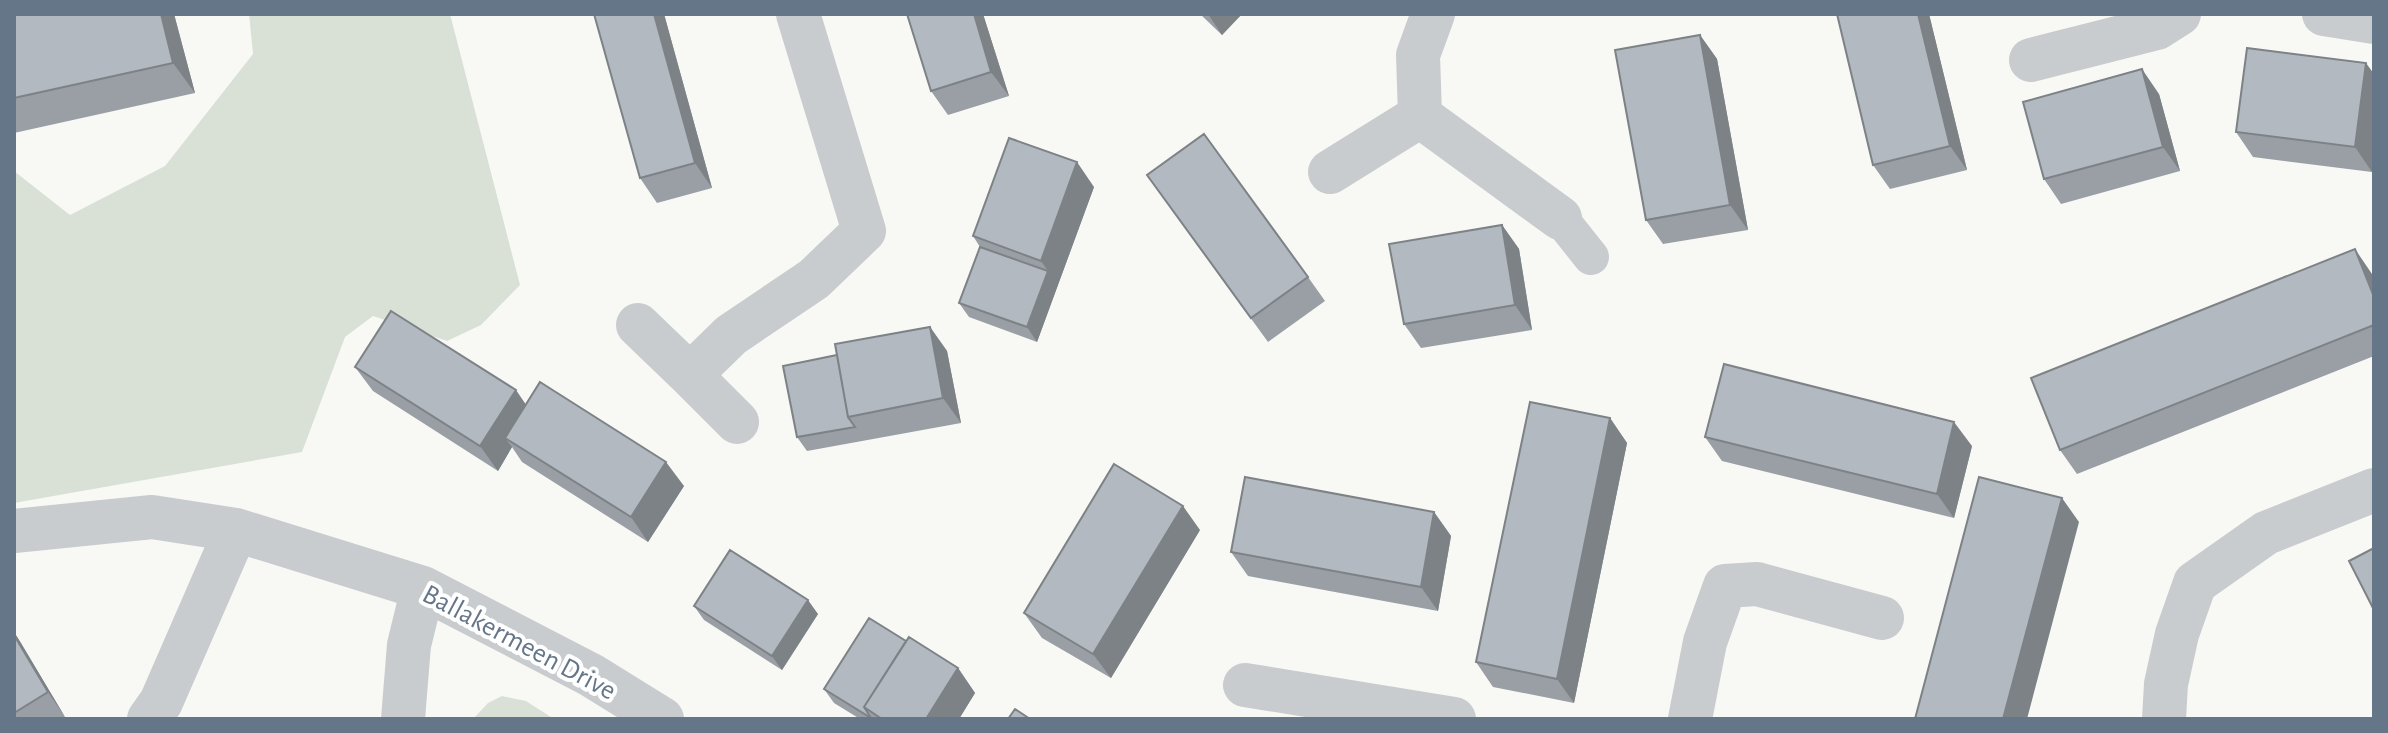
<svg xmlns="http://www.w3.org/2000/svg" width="2388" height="733" font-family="'Alegreya Sans',sans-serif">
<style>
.green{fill:#d9e1d6}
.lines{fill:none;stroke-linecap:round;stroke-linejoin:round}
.service{stroke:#c8cccf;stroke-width:36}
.minor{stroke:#c8cccf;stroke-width:44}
.wall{fill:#999fa5}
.shaded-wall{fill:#7d8286}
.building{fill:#b2b9c0;stroke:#7d8286;stroke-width:2}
.labels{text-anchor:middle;stroke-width:8;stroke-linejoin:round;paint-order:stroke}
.street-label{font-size:28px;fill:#657689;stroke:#fff}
</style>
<rect width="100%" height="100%" fill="#f8f9f5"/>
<!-- green -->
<path class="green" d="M249 14H450L520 285 481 325 447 341 373 316 345 337 302 452 14 503V171L70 215 165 166 253 54Z
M502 696 526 701 554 719H473L488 703Z"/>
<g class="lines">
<!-- service -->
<path class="service" d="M1560 218 1591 257"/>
<!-- minor -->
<path class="minor" d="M2324 14 2374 22
M2031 60 2157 28 2179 14
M1420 116 1418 55 1433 14
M1330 172 1420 116 1560 218
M638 325 690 375
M737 422 690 375 731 335 814 279 864 231 798 14
M14 531 152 517 236 530 423 588 591 675 662 719
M1245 685 1454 719
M149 719 161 702 236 530
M403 719 409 645 423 588
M1690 719 1705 642 1725 586 1757 584 1882 618
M2164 719 2166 684 2177 634 2195 583 2266 533 2374 490"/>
</g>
<!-- wall -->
<path class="wall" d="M14 14H174L195 93 14 133Z
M594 14H664L712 188 657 203 640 178Z
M983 14 1009 96 948 115 931 91Z
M1200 14H1242L1222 35Z
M1837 14H1929L1967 170 1890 189 1873 165Z
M1700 35 1717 59 1748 230 1663 244 1646 220Z
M2366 63 2372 172 2253 157 2236 132Z
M2159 94 2180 171 2061 204 2044 179Z
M1147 175 1308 277 1325 301 1268 342Z
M1094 187 1037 342 969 317 959 303 980 247 973 236Z
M1502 225 1519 249 1532 330 1421 348 1404 324Z
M2372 274 2374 278V356L2077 474 2060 450Z
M930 327 947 351 961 423 807 451 797 437 837 355Z
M355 367 526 405 684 486 648 542 522 462 512 447 498 471 373 391Z
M1610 418 1627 443 1574 703 1493 687 1476 662Z
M1705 437 1972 446 1954 518 1722 461Z
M1434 512 1451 536 1438 611 1248 576 1231 552Z
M1200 530 1111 678 1042 638 1024 613Z
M694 606 818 614 782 670 704 620Z
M14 632 65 717 62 719H14Z
M906 641 958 668 975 693 959 719H860L834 703 824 689Z"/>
<!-- shaded-wall -->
<path class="shaded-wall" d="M161 14H174L195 93 173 63Z
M654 14H664L712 188 695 163Z
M974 14H983L1009 96 991 72Z
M1208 14H1242L1222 35Z
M1918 14H1929L1967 170 1950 146Z
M1700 35 1717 59 1748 230 1730 205Z
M2366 63 2374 74V159L2372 172 2355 147Z
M2142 69 2159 94 2180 171 2163 147Z
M1077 162 1094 187 1037 342 1027 327 1048 271 1041 261Z
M1502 225 1519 249 1532 330 1515 305Z
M2355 249 2372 274 2374 278V297Z
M930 327 947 351 961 423 943 398Z
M516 390 533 415 505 438 512 447 498 471 480 446Z
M1610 418 1627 443 1574 703 1557 679Z
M1954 422 1972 446 1954 518 1937 494Z
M666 462 684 486 648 542 631 517Z
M2062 498 2079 522 2027 719H2003Z
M1183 506 1200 530 1111 678 1093 654Z
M1434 512 1451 536 1438 611 1421 587Z
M808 600 818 614 782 670 772 656Z
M14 632 21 643 65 717 48 692 14 635Z
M958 668 975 693 959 719H926Z"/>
<!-- building -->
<path class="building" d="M14 14H161L173 63 14 98Z
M594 14H654L695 163 640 178Z
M907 14H974L991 72 931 91Z
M1837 14H1918L1950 146 1873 165Z
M1700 35 1730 205 1646 220 1615 50Z
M2247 48 2366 63 2355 147 2236 132Z
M2142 69 2163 147 2044 179 2023 102Z
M1204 134 1308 277 1251 318 1147 175Z
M1009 138 1077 162 1041 261 973 236Z
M1502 225 1515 305 1404 324 1389 244Z
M980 247 1048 271 1027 327 959 303Z
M2355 249 2374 297V325L2060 450 2031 378Z
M391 311 516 390 480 446 355 367Z
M930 327 943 398 848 417 835 344Z
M837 355 848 417 855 427 797 437 783 366Z
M1724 364 1954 422 1937 494 1705 437Z
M540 382 666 462 631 517 505 438Z
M1530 402 1610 418 1557 679 1476 662Z
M1114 464 1183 506 1093 654 1024 613Z
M1245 477 1434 512 1421 587 1231 552Z
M1979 477 2062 498 2003 719H1915Z
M2374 548V610L2349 561Z
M730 550 808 600 772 656 694 606Z
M869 618 906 641 864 707 871 718 824 689Z
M14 635 48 692 14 713Z
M909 637 958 668 926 719H882L864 707Z
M1015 709 1030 719H1008Z"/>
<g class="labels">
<!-- street labels -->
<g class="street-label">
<text transform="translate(520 641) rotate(28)" y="10">Ballakermeen Drive</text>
</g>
</g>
<!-- border -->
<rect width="2388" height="733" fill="none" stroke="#657689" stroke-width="32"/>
</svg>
